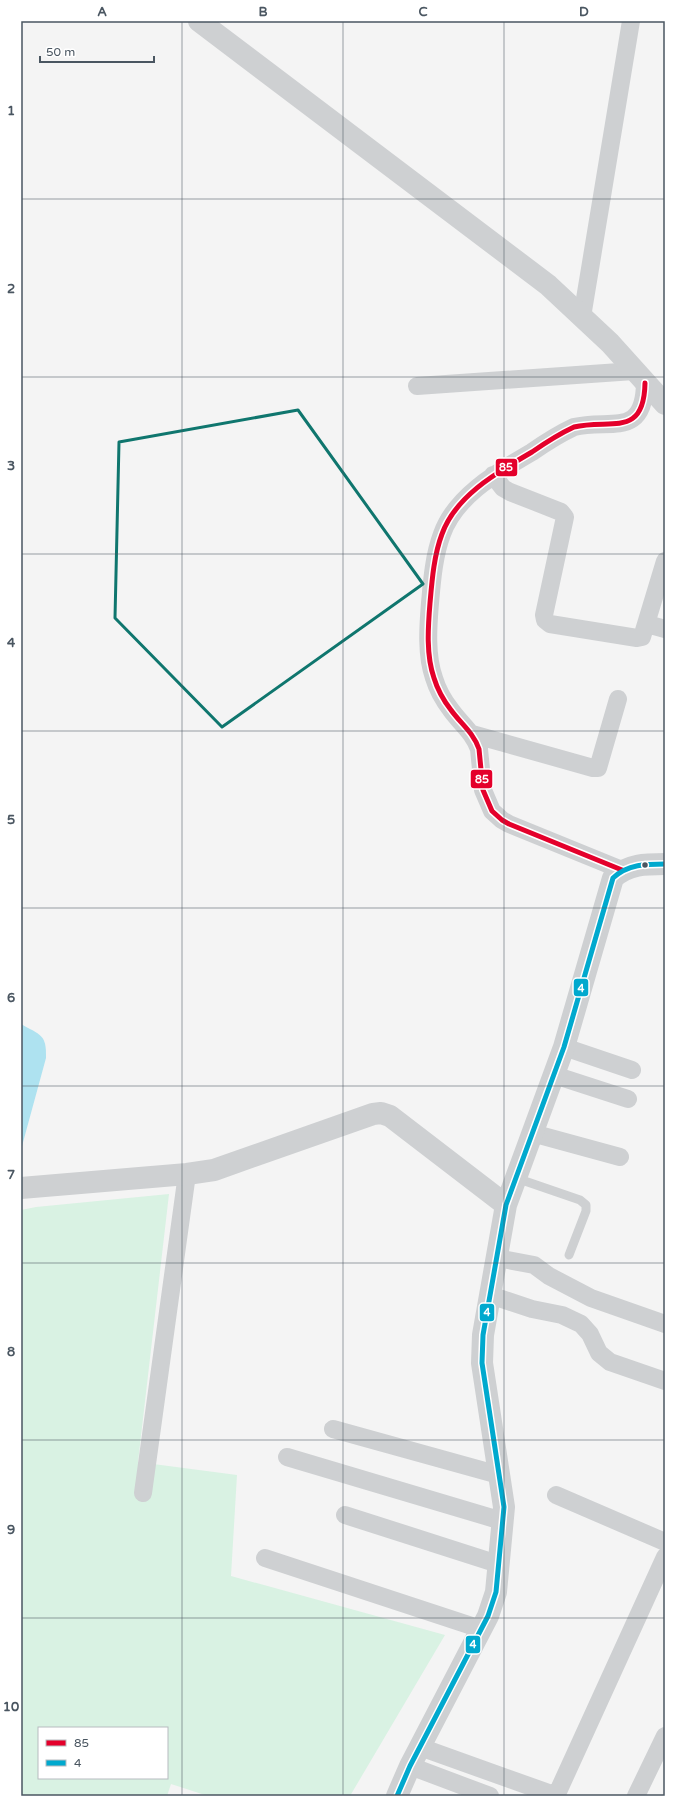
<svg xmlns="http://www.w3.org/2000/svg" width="686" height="1817" font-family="'Varela Round',sans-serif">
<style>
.green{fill:#d9f2e3;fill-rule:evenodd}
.water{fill:#aee2f0}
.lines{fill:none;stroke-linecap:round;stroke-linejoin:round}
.service{stroke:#ced0d2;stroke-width:9}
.minor{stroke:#ced0d2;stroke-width:18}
.tertiary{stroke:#ced0d2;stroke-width:22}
.bus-1-casing{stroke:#fff;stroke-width:8}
.bus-2-casing{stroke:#fff;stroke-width:8}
.bus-1{stroke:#e4002b;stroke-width:5}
.bus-2{stroke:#00a9ce;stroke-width:5}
.marked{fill:none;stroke:#0f766e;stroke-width:3;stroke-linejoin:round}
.grid{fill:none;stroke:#4a5661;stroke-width:1;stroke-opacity:0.55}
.bus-dot{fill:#4a5661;stroke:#fff;stroke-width:1.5}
.line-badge{stroke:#fff;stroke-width:1.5}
.badge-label{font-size:11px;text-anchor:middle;font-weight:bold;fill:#fff}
.neatline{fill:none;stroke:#4a5661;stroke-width:1.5}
.grid-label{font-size:13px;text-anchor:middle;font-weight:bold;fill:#4a5661}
</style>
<rect width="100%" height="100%" fill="#f4f4f4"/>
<!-- green -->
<path class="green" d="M169 1194 138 1462 237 1475 231 1576 445 1635 350 1796H208L171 1784 167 1796H21V1210L36 1207ZM39 1728H167V1778H39Z"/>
<!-- water -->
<path class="water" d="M21 1024C40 1035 47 1034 46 1058L22 1146Z"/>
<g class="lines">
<!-- service -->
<path class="service" d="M516 1178 580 1200 586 1205V1211L569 1255"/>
<!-- minor -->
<path class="minor" d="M582 317 631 21
M417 386 634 371
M493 475 503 488 510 492 561 512 565 517 544 615 545 620 550 624 637 638 642 637 665 561
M647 624 665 629
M472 734 593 768H598L618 699
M622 870 509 824 502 820 492 811 483 790 479 749C473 732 461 724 451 710 444 701 437 688 434 678 426 655 428 627 430 603 432 580 434 555 442 534 456 495 498 472 532 452 545 443 559 434 574 427 610 418 644 439 645 383
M564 1047 632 1070
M554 1075 628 1099
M532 1133 620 1157
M497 1258 534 1265 549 1276 591 1298 665 1324
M490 1295 532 1309 562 1315 581 1324 590 1334 599 1353 610 1362 665 1381
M333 1429 499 1475
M287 1457 502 1521
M143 1493 187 1174
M556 1495 665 1542
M345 1515 498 1564
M265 1558 481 1629
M420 1747 557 1796
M410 1766 490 1796
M556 1796 665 1557
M636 1796 665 1736"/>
<!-- tertiary -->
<path class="tertiary" d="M199 21 548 285 610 343 665 404
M21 1188 187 1174 214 1170 373 1114 381 1113 390 1116 506 1205
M397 1796 410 1766 488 1616 496 1592 504 1507 482 1363 483 1335 506 1205 564 1047 613 878C628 864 646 864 665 864"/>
<defs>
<path id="bus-1" d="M622 870 509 824 502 820 492 811 483 790 479 749C473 732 461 724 451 710 444 701 437 688 434 678 426 655 428 627 430 603 432 580 434 555 442 534 456 495 498 472 532 452 545 443 559 434 574 427 610 418 644 439 645 383"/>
<path id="bus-2" d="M397 1796 410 1766 488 1616 496 1592 504 1507 482 1363 483 1335 506 1205 564 1047 613 878C628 864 646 864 665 864"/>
</defs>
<!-- bus-1 casing -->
<use href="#bus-1" class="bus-1-casing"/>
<!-- bus-2 casing -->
<use href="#bus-2" class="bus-2-casing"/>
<!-- bus-1 -->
<use href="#bus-1" class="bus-1"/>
<!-- bus-2 -->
<use href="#bus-2" class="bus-2"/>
</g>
<!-- marked area -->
<path class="marked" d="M298 410 423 584 222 727 115 618 119 442Z"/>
<!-- grid -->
<path class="grid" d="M182 21V1796M343 21V1796M504 21V1796M21 199H665M21 377H665M21 554H665M21 731H665M21 908H665M21 1086H665M21 1263H665M21 1440H665M21 1618H665"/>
<!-- markers -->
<circle class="bus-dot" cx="645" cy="865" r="3.5"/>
<g class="line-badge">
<rect x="495" y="458" width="23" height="19" rx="4" fill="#e4002b"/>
<rect x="470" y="769" width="23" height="20" rx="4" fill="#e4002b"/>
<rect x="573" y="978" width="16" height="19" rx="4" fill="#00a9ce"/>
<rect x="479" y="1303" width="16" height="19" rx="4" fill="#00a9ce"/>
<rect x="465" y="1635" width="16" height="19" rx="4" fill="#00a9ce"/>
</g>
<g class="badge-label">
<text x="506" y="471">85</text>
<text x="482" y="783">85</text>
<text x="581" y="992">4</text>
<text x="487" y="1316">4</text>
<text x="473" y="1648">4</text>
</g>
<!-- border -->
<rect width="686" height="1817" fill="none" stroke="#ffffff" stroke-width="44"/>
<!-- legend -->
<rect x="38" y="1727" width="130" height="52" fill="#ffffff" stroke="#b7bbc0"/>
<rect x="46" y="1740" width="20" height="6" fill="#e4002b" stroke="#b7bbc0"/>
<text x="74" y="1747" font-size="12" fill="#4a5661">85</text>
<rect x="46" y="1760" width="20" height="6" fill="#00a9ce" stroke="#b7bbc0"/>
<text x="74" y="1767" font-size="12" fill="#4a5661">4</text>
<!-- scale -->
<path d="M40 56v6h114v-6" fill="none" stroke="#4a5661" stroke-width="2"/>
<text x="46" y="56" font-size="12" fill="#4a5661" stroke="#ffffff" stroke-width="3" paint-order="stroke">50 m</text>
<rect x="22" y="22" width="642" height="1773" class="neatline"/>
<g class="grid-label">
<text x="102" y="16">A</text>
<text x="263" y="16">B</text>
<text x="423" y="16">C</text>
<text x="584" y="16">D</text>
<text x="11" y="115">1</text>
<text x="11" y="293">2</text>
<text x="11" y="470">3</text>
<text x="11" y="647">4</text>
<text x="11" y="824">5</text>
<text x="11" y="1002">6</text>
<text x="11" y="1179">7</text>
<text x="11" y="1356">8</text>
<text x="11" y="1534">9</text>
<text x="11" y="1711">10</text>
</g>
</svg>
